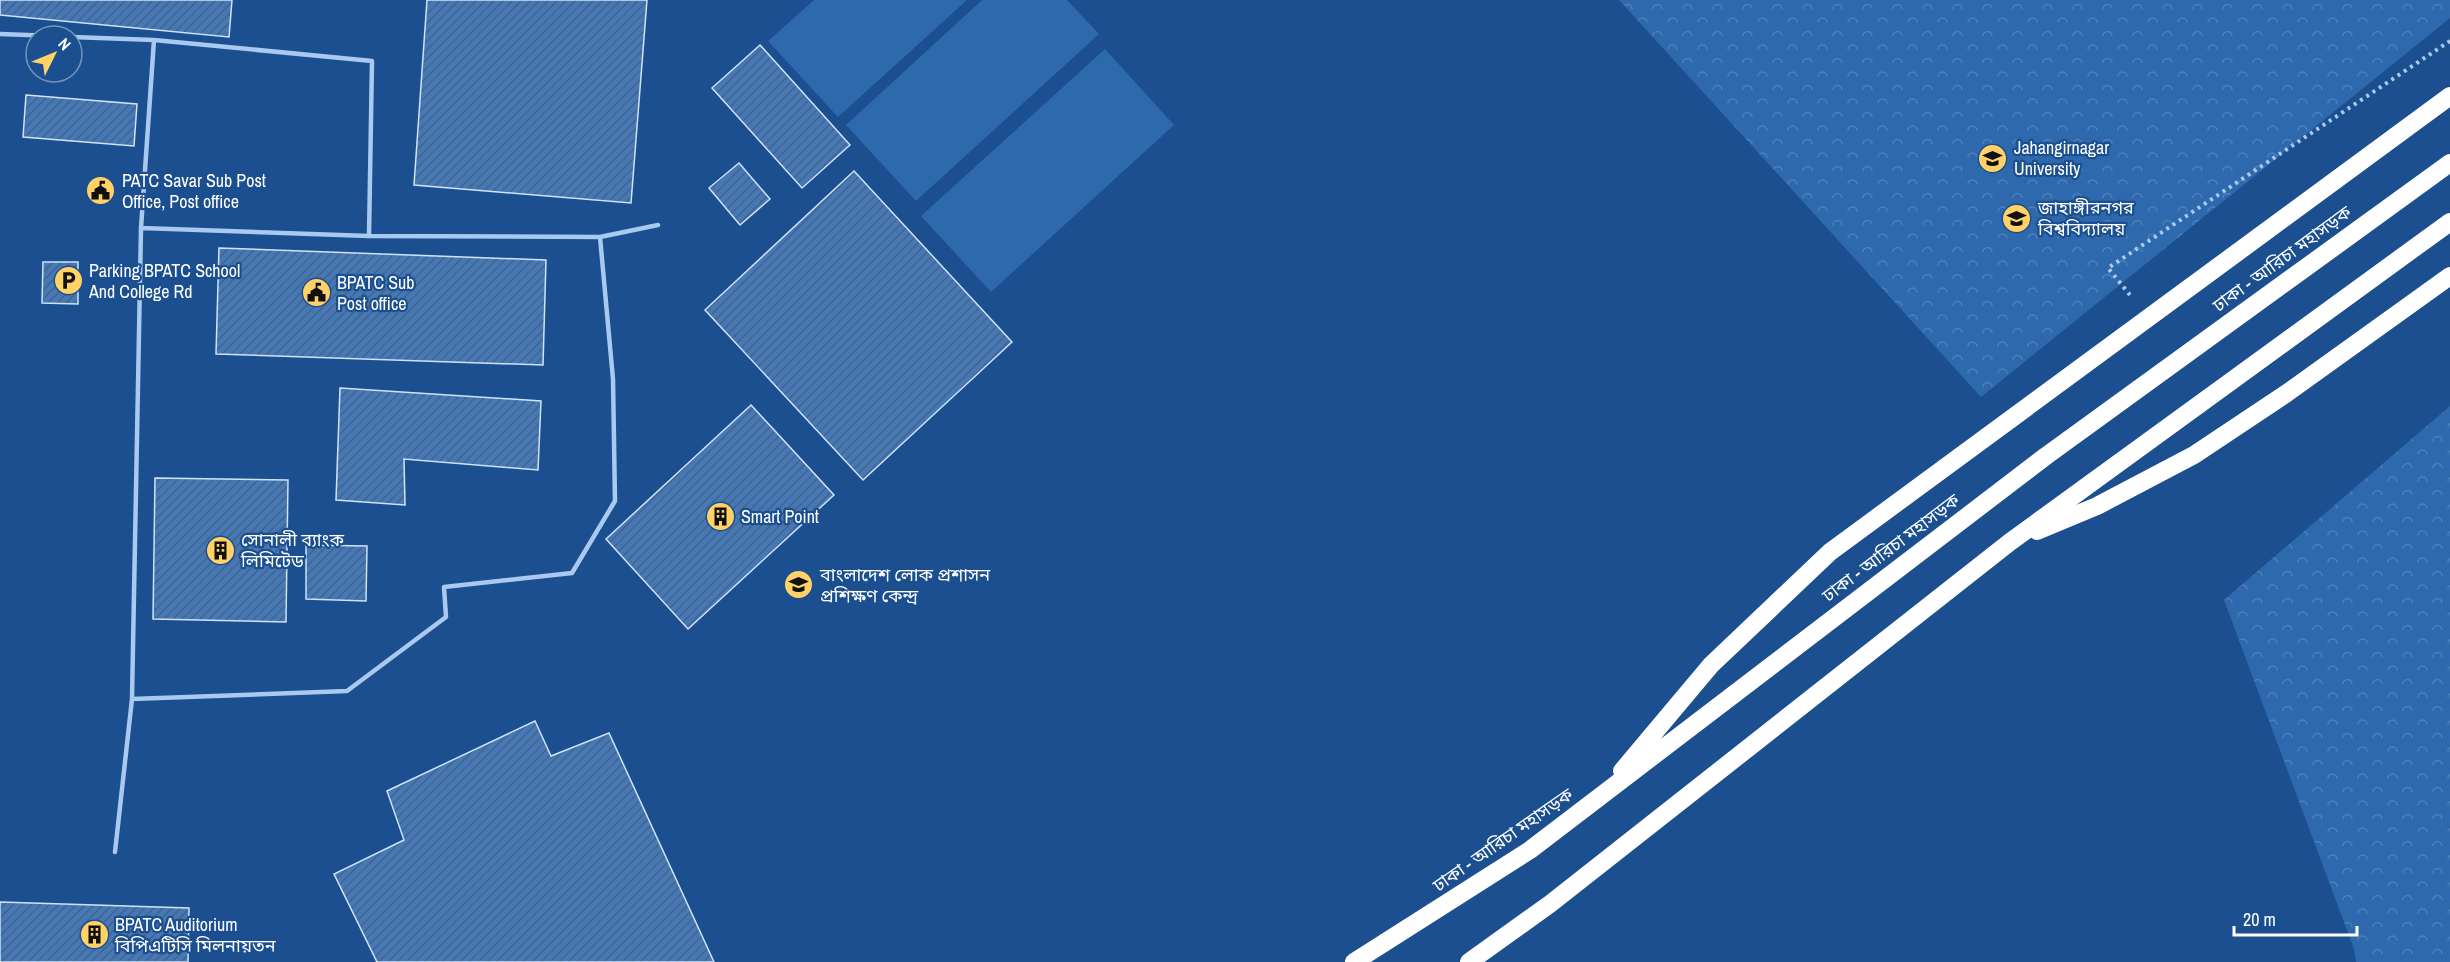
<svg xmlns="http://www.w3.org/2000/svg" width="2450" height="962" font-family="'Archivo Narrow','Noto Sans Bengali',sans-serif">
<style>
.green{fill:#2e69ad}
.forest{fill:url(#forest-crowns)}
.building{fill:url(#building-hatch);stroke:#cfe3fa;stroke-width:1.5}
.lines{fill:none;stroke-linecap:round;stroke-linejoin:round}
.path{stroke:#a9c9ee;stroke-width:4;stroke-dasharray:3 4.5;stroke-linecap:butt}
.lane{stroke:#a9c9ee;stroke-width:4.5}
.highway{stroke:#fff;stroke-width:18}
.labels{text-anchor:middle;stroke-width:4.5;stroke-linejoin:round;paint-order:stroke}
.poi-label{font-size:18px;fill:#fff;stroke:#1b4f8f;text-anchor:start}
.street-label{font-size:18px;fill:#fff;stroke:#1b4f8f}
</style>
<defs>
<pattern id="forest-crowns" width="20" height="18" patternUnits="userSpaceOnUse" patternTransform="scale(1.5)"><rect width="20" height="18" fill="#2e69ad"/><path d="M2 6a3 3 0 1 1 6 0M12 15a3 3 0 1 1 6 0" fill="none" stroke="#4d80b9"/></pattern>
<pattern id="building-hatch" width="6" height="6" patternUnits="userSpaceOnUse" patternTransform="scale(1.5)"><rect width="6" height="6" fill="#4478b7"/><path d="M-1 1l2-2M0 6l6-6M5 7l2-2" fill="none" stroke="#486282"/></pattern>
</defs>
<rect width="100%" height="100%" fill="#1b4f8f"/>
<!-- green -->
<path class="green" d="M814 0H967L838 117 768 41Z
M982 0H1067L1099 34 916 201 846 125Z
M1105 49 1174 125 991 292 921 216Z"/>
<!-- forest -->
<path class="forest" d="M1619 0H2450V18L1981 397Z
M2450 406V962H2356L2354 949 2224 600Z"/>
<!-- building -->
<path class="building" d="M0 0H232L229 37 0 15Z
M0 0H232L229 37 0 15Z
M427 0H647L631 203 414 185Z
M760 45 850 145 802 188 712 88Z
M26 95 137 104 134 146 23 137Z
M739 163 770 199 740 225 709 188Z
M854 171 1012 342 863 480 705 310Z
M219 248 546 260 543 365 216 354Z
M43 262H78V304L42 303Z
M340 388 541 401 538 470 404 459 405 505 336 500Z
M751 405 834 495 688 629 606 539Z
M155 478 288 480 286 622 153 619Z
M306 545 367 546 366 601 306 599Z
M535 721 551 756 609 733 714 962H377L334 874 404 840 387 791Z
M0 902 189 908 188 962H0Z"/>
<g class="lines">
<!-- path -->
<path class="path" d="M2130 295 2108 268 2450 41"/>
<!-- lane -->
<path class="lane" d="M0 34 55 36
M72 37 154 40
M369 236 600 237
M132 699 347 691 446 617 444 587 572 573 615 501 613 379 600 237 658 225
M115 852 132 699 141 228 154 40 372 61 369 236 141 228"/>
<!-- highway -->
<path class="highway" d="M2037 531 2097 506 2194 455 2287 393 2450 276
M1622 771 1711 665 1830 552 2450 96
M1354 962 1530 850 2046 456 2450 163
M1469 962 1550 904 2010 542 2450 222"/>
</g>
<!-- icons -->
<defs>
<symbol id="university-disc" viewBox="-11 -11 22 22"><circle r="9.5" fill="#ffd166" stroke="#1b4f8f"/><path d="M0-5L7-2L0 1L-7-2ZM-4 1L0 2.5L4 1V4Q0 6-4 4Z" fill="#111"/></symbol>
<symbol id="civic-disc" viewBox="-11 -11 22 22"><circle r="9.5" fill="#ffd166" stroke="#1b4f8f"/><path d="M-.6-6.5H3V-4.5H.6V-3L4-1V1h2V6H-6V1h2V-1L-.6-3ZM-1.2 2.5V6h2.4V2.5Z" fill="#111"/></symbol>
<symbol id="parking-disc" viewBox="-11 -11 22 22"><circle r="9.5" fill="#ffd166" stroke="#1b4f8f"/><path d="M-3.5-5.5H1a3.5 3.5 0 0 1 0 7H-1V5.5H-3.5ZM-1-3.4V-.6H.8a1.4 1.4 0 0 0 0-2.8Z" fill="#111"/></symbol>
<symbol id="building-disc" viewBox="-11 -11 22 22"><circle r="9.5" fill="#ffd166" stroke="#1b4f8f"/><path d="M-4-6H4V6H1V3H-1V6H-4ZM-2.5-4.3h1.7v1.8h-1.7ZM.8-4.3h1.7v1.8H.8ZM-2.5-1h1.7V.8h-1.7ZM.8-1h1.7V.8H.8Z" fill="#111"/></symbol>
</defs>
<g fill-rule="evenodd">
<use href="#university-disc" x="1976" y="142" width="33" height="33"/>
<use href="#civic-disc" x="84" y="174" width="33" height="33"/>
<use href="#university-disc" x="2000" y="202" width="33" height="33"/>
<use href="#parking-disc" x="52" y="264" width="33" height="33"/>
<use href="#civic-disc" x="300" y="276" width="33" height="33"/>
<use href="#building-disc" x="704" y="500" width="33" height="33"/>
<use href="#building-disc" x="204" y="534" width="33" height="33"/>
<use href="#university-disc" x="782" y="568" width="33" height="33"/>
<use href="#building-disc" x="78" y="918" width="33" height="33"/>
</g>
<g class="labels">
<!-- poi labels -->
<g class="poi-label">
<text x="2014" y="154">Jahangirnagar<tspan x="2014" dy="21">University</tspan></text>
<text x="122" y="187">PATC Savar Sub Post<tspan x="122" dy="21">Office, Post office</tspan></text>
<text x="2038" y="214">জাহাঙ্গীরনগর<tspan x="2038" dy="21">বিশ্ববিদ্যালয়</tspan></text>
<text x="89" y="277">Parking BPATC School<tspan x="89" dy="21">And College Rd</tspan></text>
<text x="337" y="289">BPATC Sub<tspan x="337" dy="21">Post office</tspan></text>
<text x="741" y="523">Smart Point</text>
<text x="241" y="546">সোনালী ব্যাংক<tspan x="241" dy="21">লিমিটেড</tspan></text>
<text x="820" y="581">বাংলাদেশ লোক প্রশাসন<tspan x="820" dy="21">প্রশিক্ষণ কেন্দ্র</tspan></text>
<text x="115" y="931">BPATC Auditorium<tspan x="115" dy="21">বিপিএটিসি মিলনায়তন</tspan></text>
</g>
<!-- street labels -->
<g class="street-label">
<text transform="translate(2282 259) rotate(-36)" y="6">ঢাকা - আরিচা মহাসড়ক</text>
<text transform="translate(1891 548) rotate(-37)" y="6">ঢাকা - আরিচা মহাসড়ক</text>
<text transform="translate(1503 840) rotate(-35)" y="6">ঢাকা - আরিচা মহাসড়ক</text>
</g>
</g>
<!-- north arrow -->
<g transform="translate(54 54) rotate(47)"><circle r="28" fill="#1b4f8f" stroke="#7695bc" stroke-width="1.5"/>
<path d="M0-4.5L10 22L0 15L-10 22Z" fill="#ffd166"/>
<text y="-9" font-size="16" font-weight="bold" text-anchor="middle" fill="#ffffff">N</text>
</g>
<!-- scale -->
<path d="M2234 926v9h123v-9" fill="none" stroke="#ffffff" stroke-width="3"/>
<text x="2243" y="926" font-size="18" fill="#ffffff" stroke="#1b4f8f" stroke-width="4.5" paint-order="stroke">20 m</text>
</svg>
